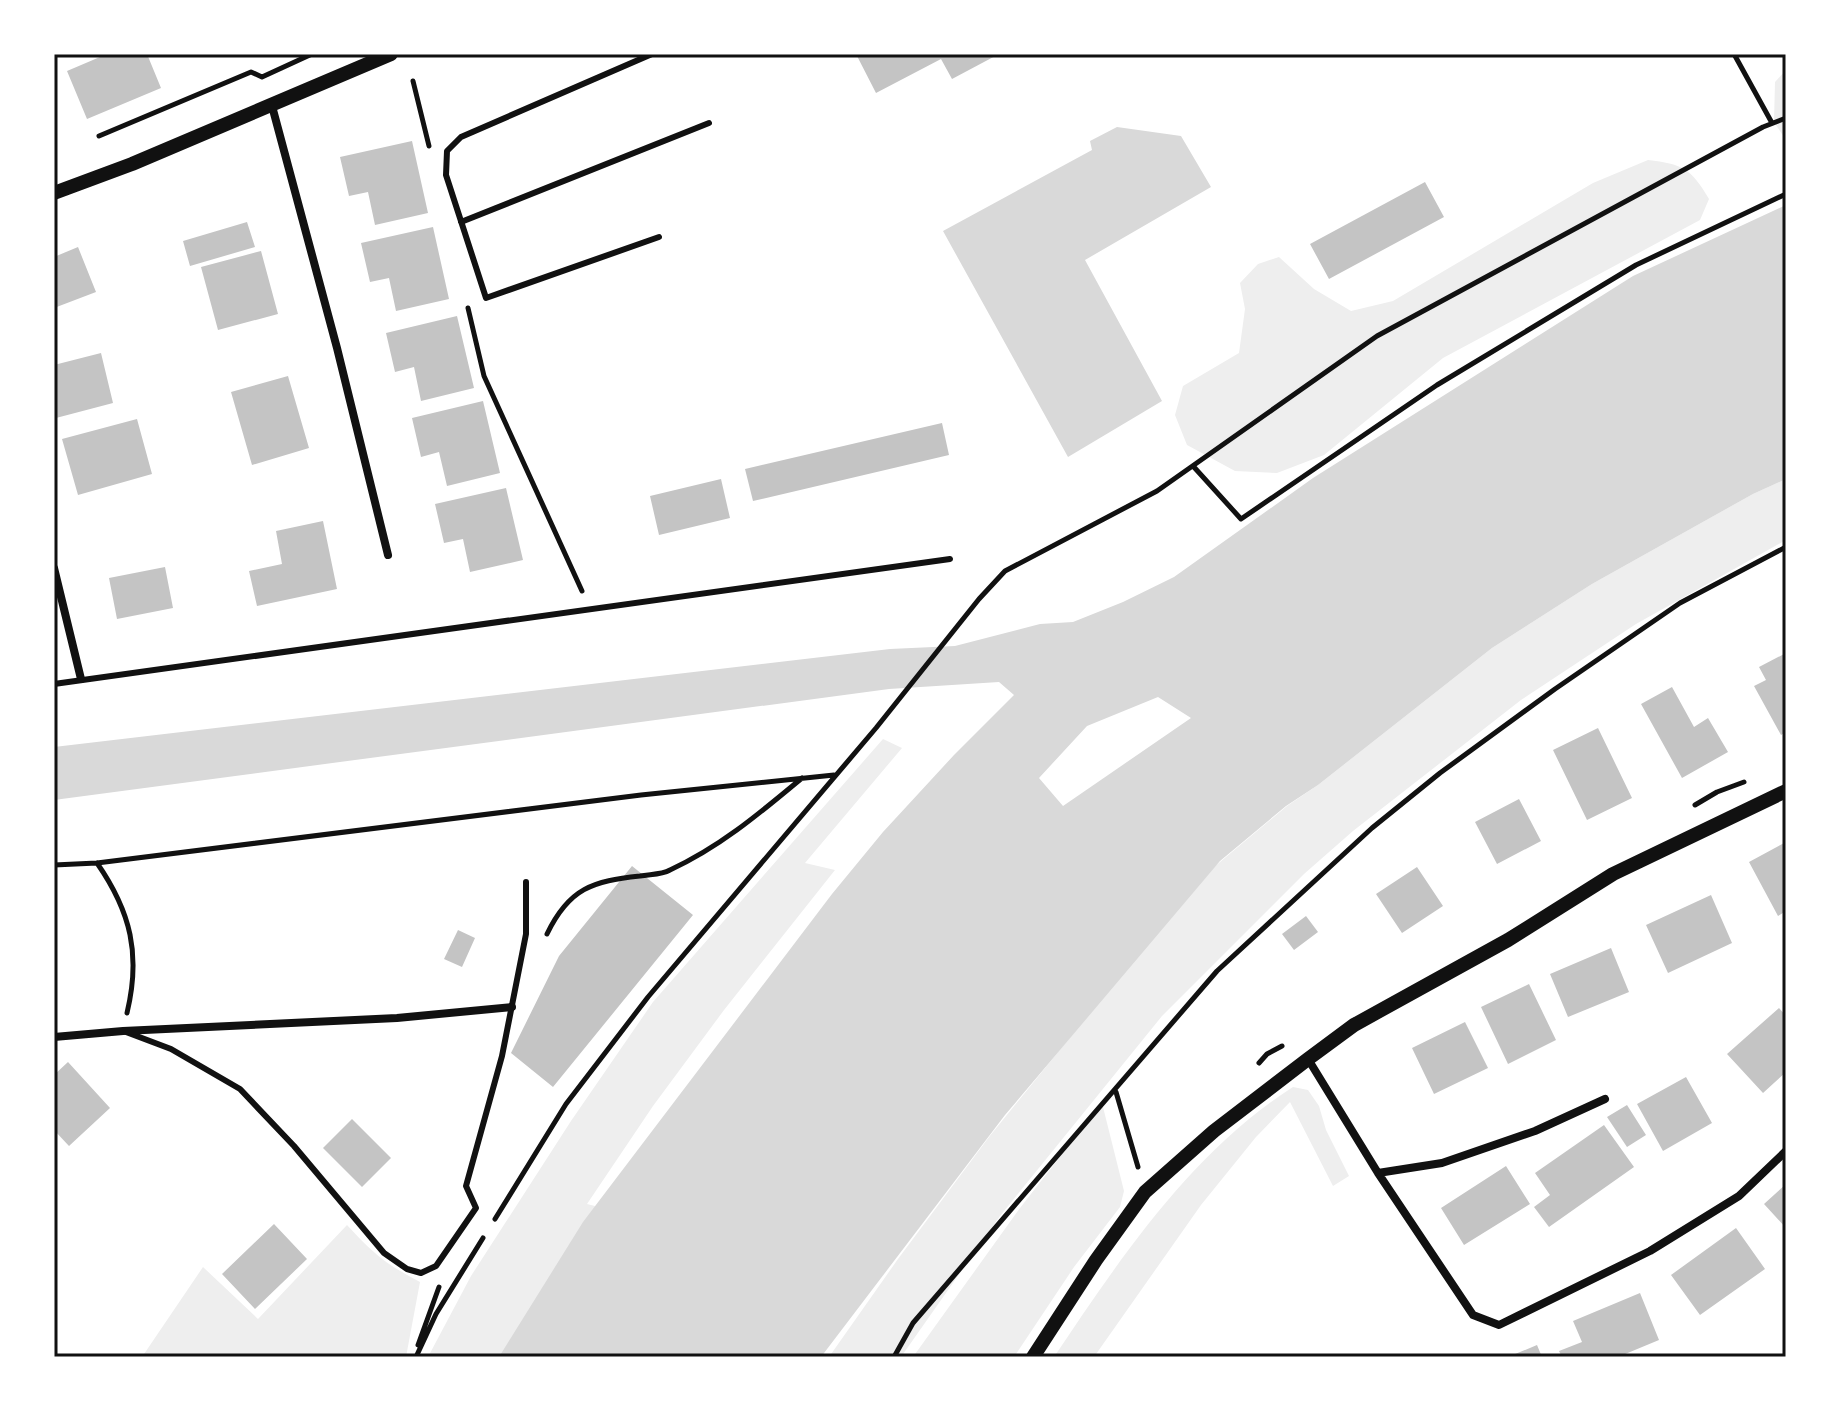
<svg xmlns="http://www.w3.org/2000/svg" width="1840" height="1411" font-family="Overpass,sans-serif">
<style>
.green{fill:#eee}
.water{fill:#d9d9d9;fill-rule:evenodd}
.building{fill:#c4c4c4}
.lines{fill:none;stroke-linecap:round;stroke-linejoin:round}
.path{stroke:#111;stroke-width:5}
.service{stroke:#111;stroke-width:6}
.minor{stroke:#111;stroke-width:8}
.tertiary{stroke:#111;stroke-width:14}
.neatline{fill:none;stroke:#111;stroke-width:3}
</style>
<rect width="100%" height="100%" fill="#fff"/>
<!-- green -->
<path class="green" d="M1786 70V140L1774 122 1775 82Z
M1648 160C1682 164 1691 168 1709 199L1700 220 1443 358 1324 455 1277 473 1235 471 1187 445 1175 415 1183 386 1239 353 1245 309 1240 283 1258 264 1279 257 1314 289 1351 311 1393 301 1593 183Z
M1786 479V540L1636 624 1521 700 1353 831 1304 874 1162 1016 1000 1216 901 1357H829L898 1259 989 1137 1120 976 1214 867 1287 806 1318 785 1492 648 1592 584 1753 494Z
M883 739 902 748 805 863 835 870 724 1010 653 1106 587 1204 599 1207 511 1357H428L471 1276 571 1121 653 1002Z
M1293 1087 1308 1090 1319 1106 1326 1130 1349 1176 1333 1186 1290 1102 1256 1137 1201 1205 1094 1357H1054C1120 1259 1191 1152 1293 1087Z
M1102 1103 1124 1191 1120 1207 1074 1267 1014 1357H913L1020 1208Z
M347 1225C374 1254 384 1263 420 1282L406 1357H142L203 1267 258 1319Z"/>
<!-- water -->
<path class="water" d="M1117 127 1181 136 1211 187 1085 260 1162 401 1068 457 943 231 1092 150 1090 141Z
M1786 205V479L1753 494 1592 584 1492 648 1318 785 1286 806 1220 861 1005 1115 821 1357H499L583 1222 832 894 883 832 954 755 1014 695 999 682 889 689 54 800V747L890 649 955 646 1040 624 1073 622 1123 602 1174 577 1313 478 1633 276ZM1158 697 1191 718 1063 806 1039 778 1087 726Z"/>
<!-- building -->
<path class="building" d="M107 54H147L161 88 87 119 67 71Z
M856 54H999L952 79 941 59 876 93Z
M412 141 428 213 375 225 368 192 349 196 340 157Z
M1425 182 1444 217 1329 279 1310 244Z
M247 222 255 247 190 266 183 241Z
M433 227 449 299 396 311 389 278 370 282 361 243Z
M78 247 96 292 54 308V257Z
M261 251 278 314 218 330 201 267Z
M457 316 474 388 421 401 414 367 395 372 386 333Z
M101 353 113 403 56 418 54 365Z
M288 376 309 448 252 465 231 392Z
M483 401 500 473 447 486 439 452 421 457 412 418Z
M137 419 152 474 78 495 62 439Z
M942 423 949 455 753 501 745 469Z
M721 479 730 518 659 535 650 496Z
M506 488 523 560 470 572 463 539 444 543 435 504Z
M323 521 337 589 257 606 249 571 282 564 276 531Z
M165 567 173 608 117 619 109 578Z
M1786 653V732L1781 735 1754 686 1766 680 1759 667Z
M1672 687 1694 727 1708 718 1728 752 1682 778 1641 704Z
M1598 728 1632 798 1587 820 1553 750Z
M1519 799 1541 841 1497 864 1475 822Z
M1786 842V911L1778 916 1749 862Z
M632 866 693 915 553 1087 511 1053 559 956Z
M1417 867 1443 906 1402 933 1376 894Z
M1711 895 1732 943 1668 973 1646 925Z
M1306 916 1318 932 1294 950 1282 934Z
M458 930 475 938 462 967 444 959Z
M1611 948 1629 992 1568 1017 1550 974Z
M1529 984 1556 1040 1508 1064 1481 1007Z
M1779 1008 1786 1016V1072L1763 1093 1727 1054Z
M1465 1022 1488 1068 1434 1094 1412 1048Z
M68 1062 110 1108 69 1146 54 1130V1075Z
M1686 1077 1712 1123 1663 1151 1637 1104Z
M1627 1105 1646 1135 1627 1147 1607 1117Z
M352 1119 391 1158 362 1187 323 1148Z
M1604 1125 1634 1167 1549 1227 1534 1207 1550 1195 1535 1173Z
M1506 1166 1530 1204 1464 1245 1441 1208Z
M1786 1184V1228L1764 1204Z
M274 1224 307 1259 255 1309 222 1274Z
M1736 1228 1765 1269 1700 1315 1671 1275Z
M1640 1293 1659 1340 1618 1357H1562L1559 1351 1582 1342 1573 1321Z
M1537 1345 1542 1357H1508Z"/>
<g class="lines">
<!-- path -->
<path class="path" d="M1734 54 1772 123
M413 81 429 146
M99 136 251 72 262 77 312 54
M468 308 484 376 582 591
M1193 466 1241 519 1437 385 1636 265 1786 194
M1695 805 1717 792 1744 782
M97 863C131 912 141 955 127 1013
M54 865 97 863 641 795 834 775
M547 934C569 888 593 881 640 876 650 874 661 875 670 870 720 847 760 813 802 778
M1259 1063 1267 1054 1282 1046
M1116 1092 1138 1167
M495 1219 566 1104 648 997 876 728 979 599 1005 571 1157 491 1377 336 1763 127 1786 118
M418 1345 439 1287
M416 1357 436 1314 483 1238
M894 1357 913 1323 1217 971 1372 828 1440 773 1555 689 1680 603 1786 547"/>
<!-- service -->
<path class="service" d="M652 54 461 137 447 151 446 175 486 298 659 237
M461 222 709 123
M54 684 950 559
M126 1032 171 1049 240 1089 294 1146 384 1253 407 1269 421 1273 436 1266 476 1208 466 1186 502 1056 526 934V882"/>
<!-- minor -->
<path class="minor" d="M272 106 337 348 388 555
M54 568 81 679
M54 1037 123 1031 397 1018 512 1007
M1308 1059 1378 1173 1473 1315 1499 1325 1650 1251 1739 1196 1786 1151
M1378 1173 1442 1163 1535 1131 1605 1099"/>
<!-- tertiary -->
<path class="tertiary" d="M54 193 132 164 391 54
M1033 1357 1096 1260 1145 1192 1214 1131 1308 1059 1354 1025 1508 940 1613 874 1786 791"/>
</g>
<!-- border -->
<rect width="1840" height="1411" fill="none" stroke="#ffffff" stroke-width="112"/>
<rect x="56" y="56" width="1728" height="1299" class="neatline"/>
</svg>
